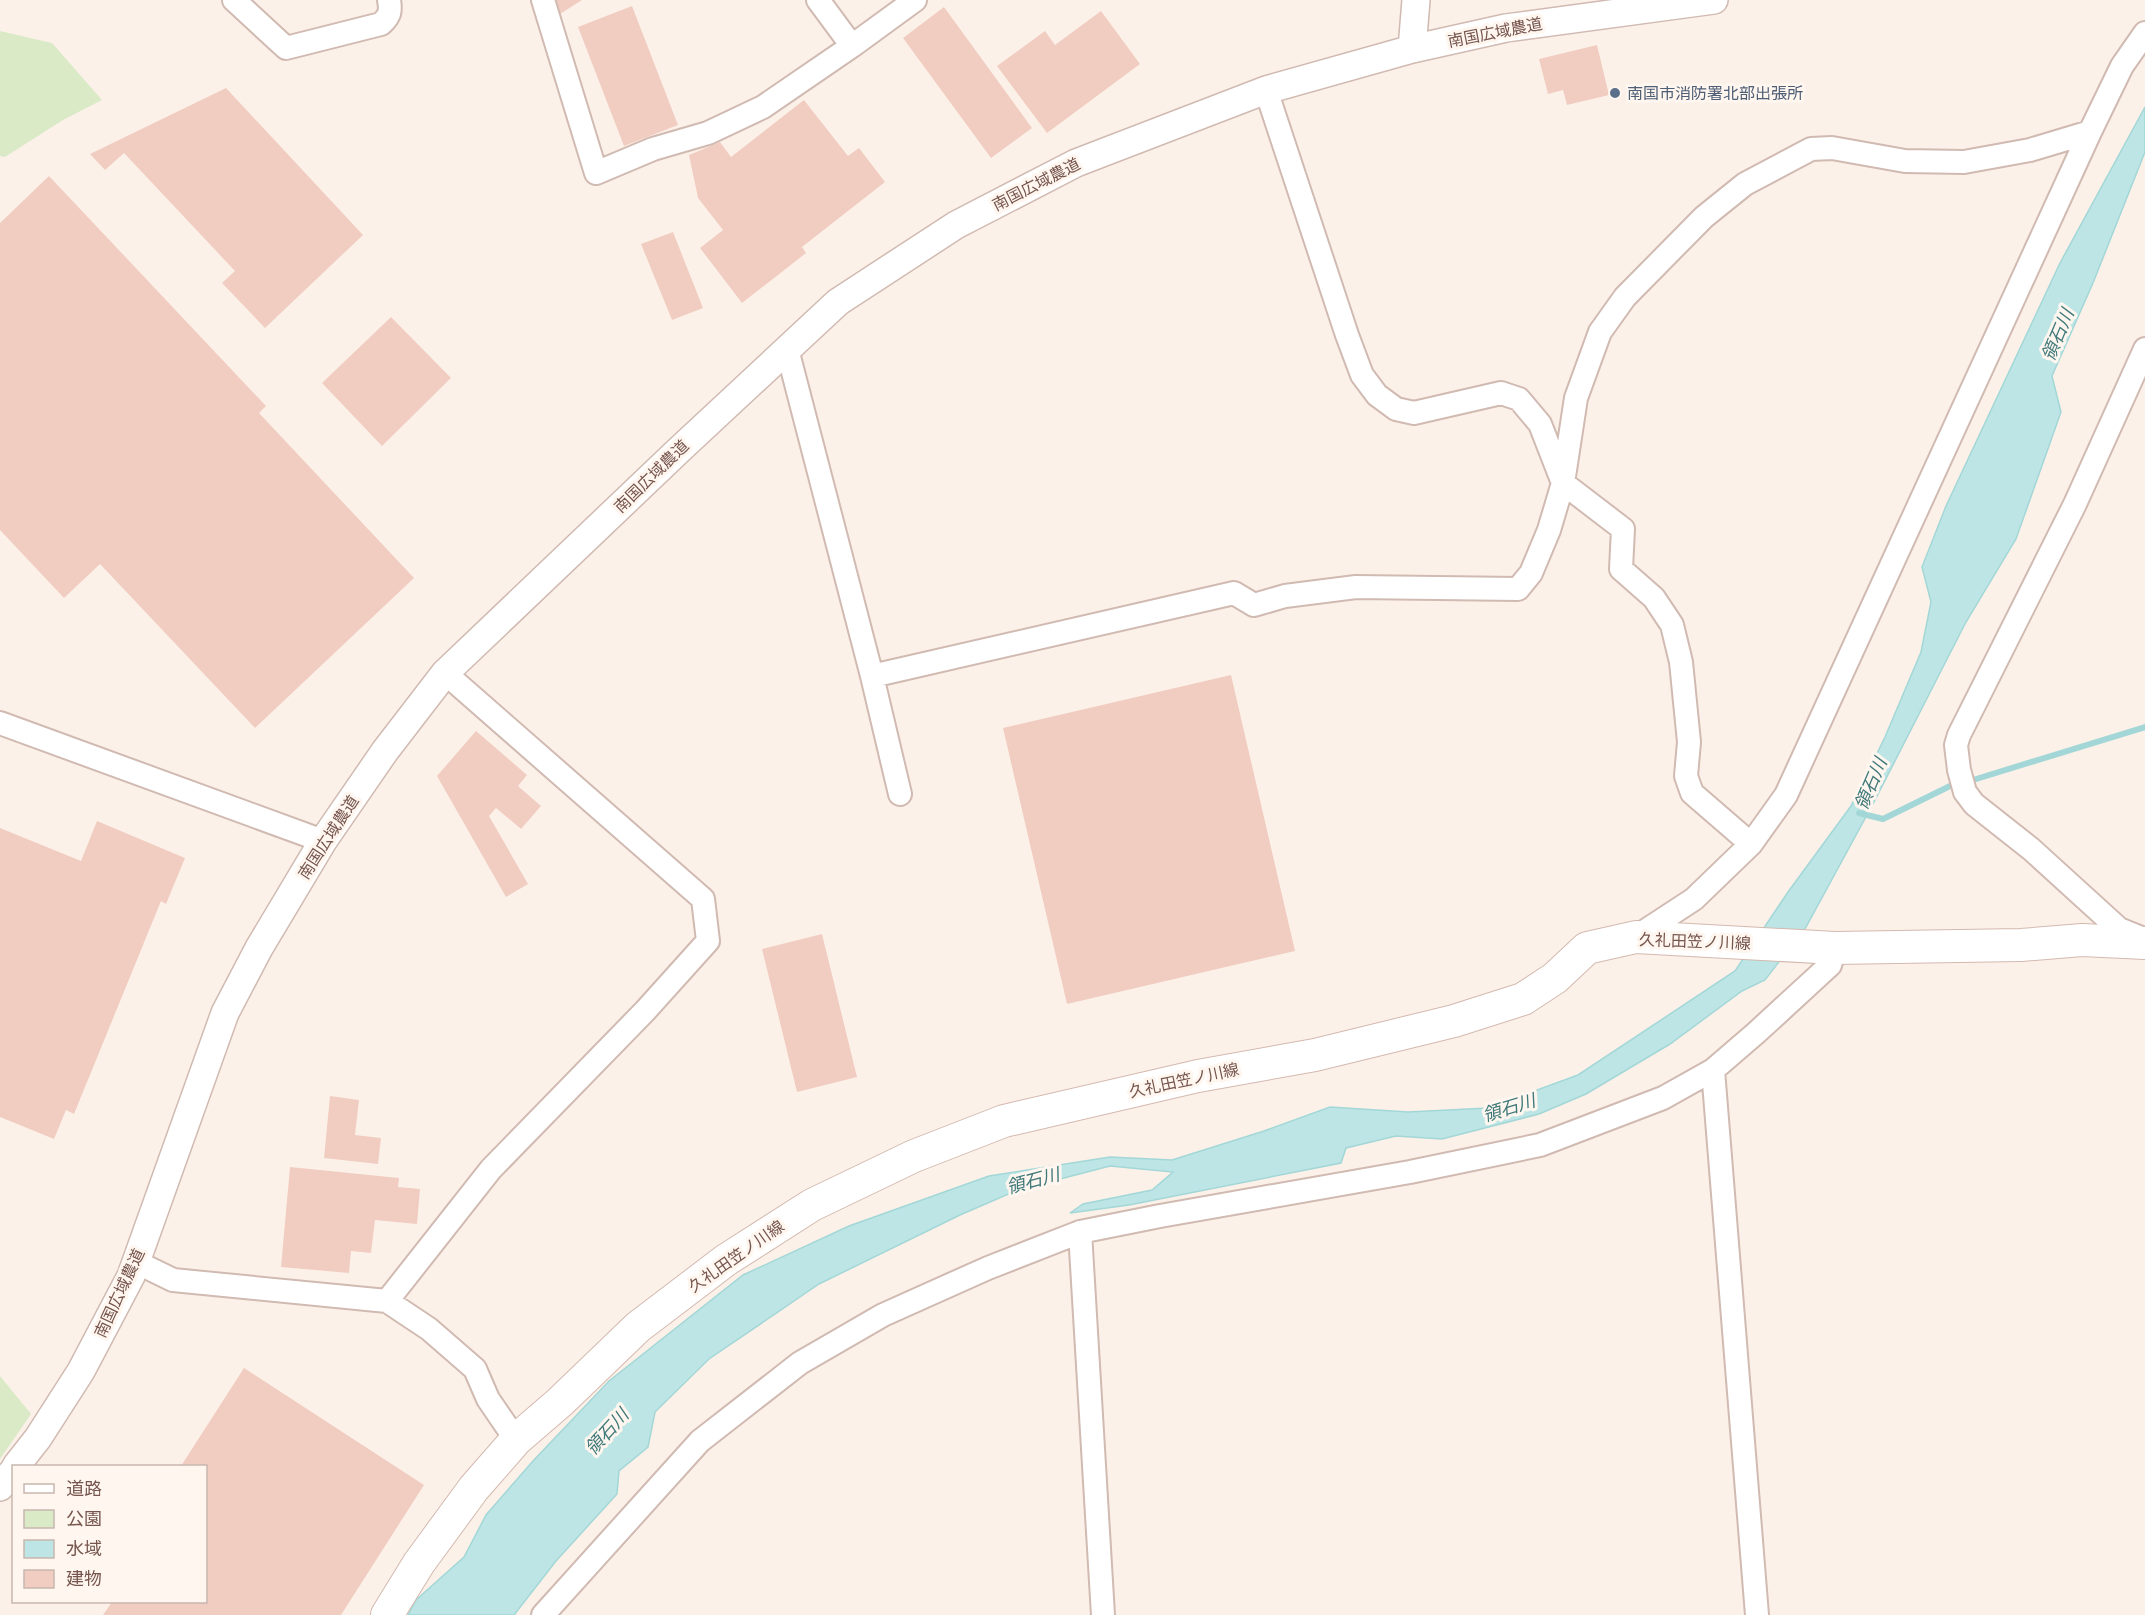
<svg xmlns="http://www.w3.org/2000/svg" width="2145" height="1615" font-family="Poppins,'Noto Sans JP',sans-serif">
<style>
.green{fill:#daeac7}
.water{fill:#bde5e5;stroke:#a3d7d7;stroke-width:1.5}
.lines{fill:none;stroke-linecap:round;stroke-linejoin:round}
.stream{stroke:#a3d7d7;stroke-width:6}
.building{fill:#f1cdc1}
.minor-casing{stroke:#d0bab1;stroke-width:26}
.tertiary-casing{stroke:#d0bab1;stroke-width:30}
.secondary-casing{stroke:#d3b9af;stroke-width:34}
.minor{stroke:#fff;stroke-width:22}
.tertiary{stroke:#fff;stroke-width:27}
.secondary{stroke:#fff;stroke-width:32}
.service-dot{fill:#5c6f8a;stroke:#fef6ef;stroke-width:2}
.labels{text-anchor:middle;stroke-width:6;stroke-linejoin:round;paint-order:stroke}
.street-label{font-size:16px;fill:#76554d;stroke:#fef6ef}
.service-label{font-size:16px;fill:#4e5e75;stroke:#fef6ef;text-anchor:start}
.water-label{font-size:18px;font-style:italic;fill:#40797a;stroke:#fef6ef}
</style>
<rect width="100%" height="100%" fill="#fcf1e9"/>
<!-- green -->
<path class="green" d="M0 31 52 43 102 100 63 120 5 157 0 156Z
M0 1376 31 1414 0 1459Z"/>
<!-- water -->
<path class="water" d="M2145 107V152L2093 283 2052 376 2061 412 2016 539 1966 622 1874 802 1806 927 1765 980 1742 991 1670 1044 1586 1094 1539 1114 1442 1139 1396 1136 1346 1148 1341 1163 1129 1205 1070 1213 1083 1204 1152 1190 1173 1172 1110 1166 1018 1190 960 1215 819 1284 709 1359 655 1412 648 1447 619 1471 617 1494 556 1561 514 1615H408L416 1600 464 1557 486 1515 533 1461 609 1381 743 1275 849 1226 989 1176 1110 1157 1172 1160 1264 1131 1330 1107 1408 1112 1488 1108 1578 1075 1735 971 1788 892 1851 806 1885 737 1921 652 1931 602 1922 567 1946 506 2060 263Z"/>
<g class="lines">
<!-- stream -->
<path class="stream" d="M1973 780 2145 727
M1859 813 1883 819 1950 786"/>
</g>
<!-- building -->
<path class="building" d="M555 0H582L560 14Z
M632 6 678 125 624 146 578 27Z
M944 7 1032 128 991 158 903 38Z
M1101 11 1140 64 1047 133 997 66 1045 31 1055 45Z
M1597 45 1609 95 1567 105 1563 90 1548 94 1539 59Z
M226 88 363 235 265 328 222 283 235 271 124 153 105 170 90 154Z
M804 100 848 156 859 148 885 182 802 247 806 253 742 303 700 248 723 230 698 198 689 155 720 142 731 157Z
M49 176 266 406 259 413 414 578 255 728 100 564 64 598 0 530V223Z
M673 232 703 308 672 320 641 244Z
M391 317 451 378 382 446 322 383Z
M1231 675 1295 951 1067 1004 1003 728Z
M476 731 527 775 518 786 541 806 521 829 496 808 489 816 528 884 506 897 437 776Z
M97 821 185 858 166 904 161 901 74 1114 66 1110 54 1139 0 1117V828L81 861Z
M822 934 857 1077 797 1092 762 949Z
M330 1096 359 1100 355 1135 381 1138 378 1164 324 1158Z
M290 1167 399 1178 398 1187 420 1189 417 1224 375 1220 371 1253 351 1251 349 1273 281 1267Z
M244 1368 424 1485 341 1615H103L112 1602H206V1466H181Z"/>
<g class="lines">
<defs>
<path id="minor" d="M234 0 286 48 381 24C390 16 391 11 389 0
M543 0 596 173 653 149 708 133 763 107 852 46 915 0
M818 0 852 46
M1266 90 1347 335 1362 375 1377 395 1396 409 1414 413 1501 393 1519 399 1540 424 1563 483 1623 529 1621 569 1654 598 1672 625 1681 662 1689 742 1686 776 1692 793 1751 844
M787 349 872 676 900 794
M445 673 703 899 708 941 645 1011 491 1169 387 1301 429 1329 475 1369 488 1399 516 1440
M872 676 1234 593 1254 605 1285 596 1356 587 1518 589 1531 573 1549 530 1563 483 1576 398 1600 332 1625 297 1704 217 1745 184 1811 149 1832 148 1905 161 1964 162 2030 150 2090 132
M0 723 323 841
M1636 937 1694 899 1751 844 1786 795 2090 132 2122 66 2145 33
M2141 938 2119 929 2031 849 1974 804 1965 792 1959 770 1956 745 1959 735 2075 504 2145 349
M1713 1070 1757 1615
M1080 1232 1103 1615
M136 1262 173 1280 387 1301
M543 1615 700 1441 800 1363 883 1315 988 1268 1080 1232 1160 1216 1410 1172 1540 1145 1663 1098 1713 1070 1756 1033 1830 965 1835 948"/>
<path id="tertiary" d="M1412 49 1416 0
M16 1466 38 1438 81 1371 131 1276 225 1013 259 948 323 841 385 751 445 673 679 450 838 302 956 225 1076 163 1266 90 1412 49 1506 28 1714 0
M0 1487 14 1470"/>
<path id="secondary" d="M387 1615 419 1563 474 1488 516 1440 560 1402 638 1327 726 1260 812 1205 914 1156 1004 1121 1198 1076 1315 1055 1454 1021 1523 999 1555 978 1587 948 1636 937 1835 948 2021 945 2082 940 2145 943"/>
</defs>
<!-- minor casing -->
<use href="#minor" class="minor-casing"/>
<!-- tertiary casing -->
<use href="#tertiary" class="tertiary-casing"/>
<!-- secondary casing -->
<use href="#secondary" class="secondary-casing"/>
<!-- minor -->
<use href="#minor" class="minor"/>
<!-- tertiary -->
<use href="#tertiary" class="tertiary"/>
<!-- secondary -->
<use href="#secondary" class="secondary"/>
</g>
<!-- markers -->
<circle class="service-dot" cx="1615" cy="93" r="6"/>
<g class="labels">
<!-- street labels -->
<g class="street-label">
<text transform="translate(1495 32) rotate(-11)" y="6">南国広域農道</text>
<text transform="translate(1036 184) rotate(-27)" y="6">南国広域農道</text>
<text transform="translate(651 476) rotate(-44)" y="6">南国広域農道</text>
<text transform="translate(328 837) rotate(-57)" y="6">南国広域農道</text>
<text transform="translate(1695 941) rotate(2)" y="6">久礼田笠ノ川線</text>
<text transform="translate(1184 1080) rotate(-12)" y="6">久礼田笠ノ川線</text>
<text transform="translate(736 1256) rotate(-35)" y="6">久礼田笠ノ川線</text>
<text transform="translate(119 1293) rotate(-65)" y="6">南国広域農道</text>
</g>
<!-- service labels -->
<g class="service-label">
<text x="1627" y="99">南国市消防署北部出張所</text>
</g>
<!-- water labels -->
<g class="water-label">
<text transform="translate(2058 335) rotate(-67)" y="6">領石川</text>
<text transform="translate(1871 784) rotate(-67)" y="6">領石川</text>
<text transform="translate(1509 1108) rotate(-17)" y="6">領石川</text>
<text transform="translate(1033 1181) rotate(-15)" y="6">領石川</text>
<text transform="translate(607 1432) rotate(-48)" y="6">領石川</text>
</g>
</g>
<!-- legend -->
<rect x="12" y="1465" width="195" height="138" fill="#fef6ef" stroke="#c8b6ae" stroke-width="1.5"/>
<rect x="24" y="1484" width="30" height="9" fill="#ffffff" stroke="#c8b6ae" stroke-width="1.5"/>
<text x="66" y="1495" font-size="18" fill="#76554d">道路</text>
<rect x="24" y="1510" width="30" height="18" fill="#daeac7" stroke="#c8b6ae" stroke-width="1.5"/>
<text x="66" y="1525" font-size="18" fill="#76554d">公園</text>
<rect x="24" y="1540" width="30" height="18" fill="#bde5e5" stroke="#c8b6ae" stroke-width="1.5"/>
<text x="66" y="1555" font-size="18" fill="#76554d">水域</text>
<rect x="24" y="1570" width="30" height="18" fill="#f1cdc1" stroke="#c8b6ae" stroke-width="1.5"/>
<text x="66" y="1585" font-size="18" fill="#76554d">建物</text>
</svg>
